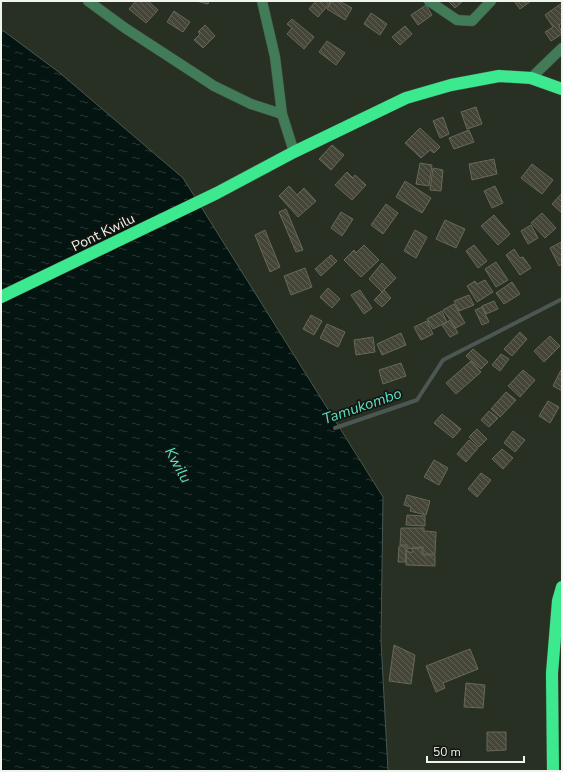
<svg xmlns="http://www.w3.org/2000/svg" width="563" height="772" font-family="'Nunito Sans',sans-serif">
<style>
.water{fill:url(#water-ripples);stroke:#4a5752}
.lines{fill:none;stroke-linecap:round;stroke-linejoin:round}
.stream{stroke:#4a5752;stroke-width:4}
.building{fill:url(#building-back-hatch);stroke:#676959}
.minor-casing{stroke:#444b3f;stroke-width:11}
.highway-casing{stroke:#444b3f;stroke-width:13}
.minor{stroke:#417b57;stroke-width:10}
.highway{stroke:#3ce98e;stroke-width:12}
.labels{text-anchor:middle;stroke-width:3.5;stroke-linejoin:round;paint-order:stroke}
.street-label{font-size:14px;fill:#eff4ec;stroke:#131611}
.water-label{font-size:15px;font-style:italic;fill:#59e1c4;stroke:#131611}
</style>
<defs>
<pattern id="water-ripples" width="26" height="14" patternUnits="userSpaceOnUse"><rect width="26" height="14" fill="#041410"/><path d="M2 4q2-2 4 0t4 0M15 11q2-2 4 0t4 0" fill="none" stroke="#293733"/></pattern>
<pattern id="building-back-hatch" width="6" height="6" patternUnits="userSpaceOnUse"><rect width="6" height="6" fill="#454637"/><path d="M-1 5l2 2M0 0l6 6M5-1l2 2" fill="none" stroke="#606154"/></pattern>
</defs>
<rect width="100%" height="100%" fill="#282f23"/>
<!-- water -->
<path class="water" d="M1 29 60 73 183 178 383 497 381 641 388 771H1Z"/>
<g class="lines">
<!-- stream -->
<path class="stream" d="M335 428 417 400 443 360 562 299"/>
</g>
<!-- building -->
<path class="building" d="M136 1H148L158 10 146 23 129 9Z
M196 1H209L208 4Z
M316 1H328L330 3 318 17 309 9Z
M332 1H339L352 8 345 20 327 9Z
M448 1H463L455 8Z
M514 1H531L520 9Z
M562 3V23L559 25 562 34 551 41 545 32 553 27 545 15Z
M426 5 432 15 418 25 411 15Z
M174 11 190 22 183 32 167 22Z
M371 13 387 24 380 35 364 24Z
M292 19 314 37 304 49 287 34 292 28 287 24Z
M205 25 215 36 203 48 194 40 200 34 198 32Z
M405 26 412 34 400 45 392 37Z
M327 41 345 53 336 65 319 52Z
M476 107 482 124 467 129 461 112Z
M443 117 449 134 440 138 433 121Z
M420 128 440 147 434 153 430 150 421 158 405 143Z
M469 130 474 142 454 149 449 138Z
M332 145 344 155 331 170 319 159Z
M494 159 497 174 472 180 469 164Z
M420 163 432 165 429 186 416 184Z
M532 164 553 180 542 194 521 178Z
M433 168 443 170 441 191 430 190Z
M347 172 353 178 355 175 366 185 352 200 335 185Z
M405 181 431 198 422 213 396 197Z
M289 186 297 195 304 188 316 201 298 217 279 196Z
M495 186 503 203 492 208 484 191Z
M562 193V213L552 204Z
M386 204 398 213 383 234 371 225Z
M286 209 303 250 296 252 279 212Z
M341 212 353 219 342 236 331 228Z
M542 213 556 228 545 238 531 223Z
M494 215 510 234 498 245 481 226Z
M445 220 465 229 456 248 436 239Z
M531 225 538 238 528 244 521 231Z
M265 230 280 267 270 272 255 235Z
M415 230 427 237 416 258 404 251Z
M561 242 562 264 559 266 550 248Z
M364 245 379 260 361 277 344 260 354 250 356 253Z
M474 245 487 261 478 268 466 251Z
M514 249 520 258 523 257 531 268 520 275 506 255Z
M331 255 337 261 321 276 315 269Z
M496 262 508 280 496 287 485 269Z
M382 263 396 278 382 292 369 279Z
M305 268 312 287 291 295 284 276Z
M485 280 493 292 477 302 467 286 475 281 477 284Z
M512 282 520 294 504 304 496 293Z
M328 288 340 299 332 308 320 297Z
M360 290 372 308 364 314 351 295Z
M384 290 391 298 382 307 374 300Z
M469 295 474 305 459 311 454 301Z
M494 301 498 309 486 314 482 306Z
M454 304 465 323 456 328 443 310Z
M482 307 489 322 482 325 475 310Z
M442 311 447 322 433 329 427 319Z
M311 315 322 321 314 335 303 329Z
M450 320 458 333 450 337 442 325Z
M427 321 433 334 421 340 414 327Z
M327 324 345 332 338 347 320 338Z
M520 332 527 339 512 356 504 349Z
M401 333 406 345 382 355 377 344Z
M550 336 560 346 544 362 534 351Z
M373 337 375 352 356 355 354 340Z
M473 349 488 362 481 369 466 356Z
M501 354 509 359 500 371 492 365Z
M471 361 481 372 456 394 446 383Z
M401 363 406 376 383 384 379 370Z
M523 370 535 380 520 397 508 386Z
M561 370H562V391L553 386Z
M506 392 516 400 500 417 491 409Z
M548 401 559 407 550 423 539 416Z
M489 411 498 418 489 427 481 420Z
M442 414 461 429 453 438 434 423Z
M477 429 487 439 479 447 469 437Z
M513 431 525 440 515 452 504 443Z
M469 440 478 448 466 462 457 454Z
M502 449 513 458 503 469 492 459Z
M434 460 448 468 439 485 424 477Z
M481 473 491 480 477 497 468 489Z
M407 495 430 501 426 515 410 511 411 507 404 505Z
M407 515 425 516V526L406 525Z
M401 528H424V531L436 532 435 554H423V547L407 549V545H400Z
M399 546H406V562H398Z
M412 548H422V555H435V566L406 565V550L412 553Z
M394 645 415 655 411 684 389 681Z
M470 649 478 669 443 683 445 688 436 692 426 666Z
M466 683 485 685 483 708 464 707Z
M487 732H506V750L487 751Z"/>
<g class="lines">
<defs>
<path id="minor" d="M88 1 125 28 214 86 251 104 282 114
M262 1 275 57 282 114 294 152
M429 1 457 20 472 21 491 1
M531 78 562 48"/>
<path id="highway" d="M1 297 217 193 294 152 406 98 451 85 499 76 531 78 562 89
M553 771 552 673 558 601 562 587"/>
</defs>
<!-- minor casing -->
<use href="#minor" class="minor-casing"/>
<!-- highway casing -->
<use href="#highway" class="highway-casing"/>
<!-- minor -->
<use href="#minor" class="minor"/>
<!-- highway -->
<use href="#highway" class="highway"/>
</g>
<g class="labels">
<!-- street labels -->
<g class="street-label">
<text transform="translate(103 232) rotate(-26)" y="5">Pont Kwilu</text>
</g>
<!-- water labels -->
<g class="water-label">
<text transform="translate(362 406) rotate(-19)" y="5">Tamukombo</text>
<text transform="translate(178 465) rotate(61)" y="5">Kwilu</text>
</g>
</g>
<!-- border -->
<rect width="563" height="772" fill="none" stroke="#eff4ec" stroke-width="4"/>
<!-- scale -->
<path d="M427 756v6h97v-6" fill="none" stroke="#eff4ec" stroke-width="2"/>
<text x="433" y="756" font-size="12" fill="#eff4ec" stroke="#131611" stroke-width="3" paint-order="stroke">50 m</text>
</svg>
